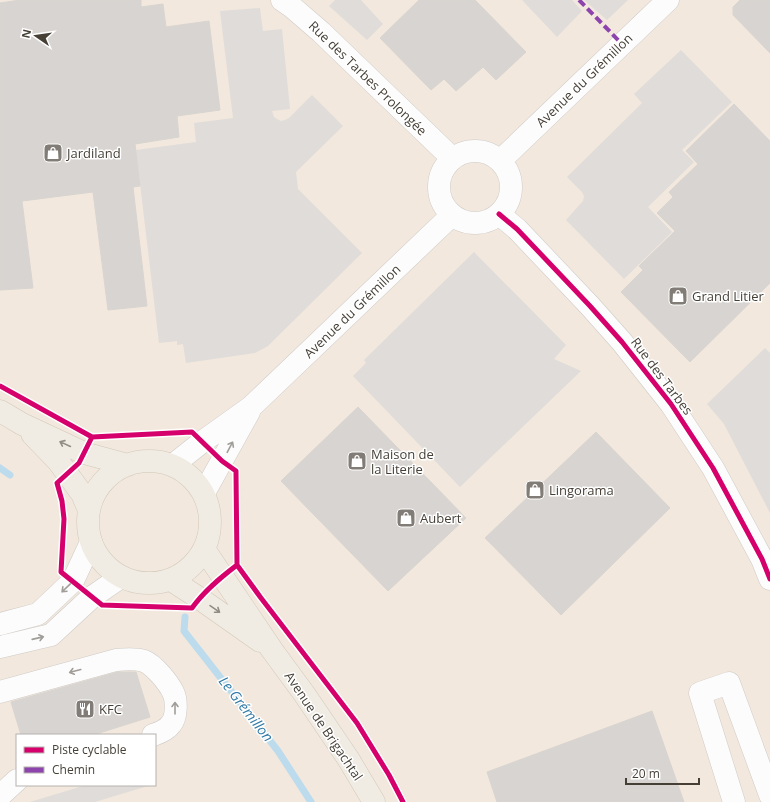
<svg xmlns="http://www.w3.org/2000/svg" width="770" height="802" font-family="'Open Sans',sans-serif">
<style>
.commercial{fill:#f2e8dd;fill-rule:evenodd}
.parking{fill:#dfdcd9}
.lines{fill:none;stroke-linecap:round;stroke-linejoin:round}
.stream{stroke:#bcdbec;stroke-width:7}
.building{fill:#d8d4d1;stroke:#d8d4d0}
.minor-casing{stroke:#cecbc7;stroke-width:23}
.major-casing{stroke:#d1c8b8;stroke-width:23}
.minor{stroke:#fdfcfc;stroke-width:22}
.major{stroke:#f0ece4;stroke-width:22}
.quiet{stroke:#8e44ad;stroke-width:4;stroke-dasharray:8 4;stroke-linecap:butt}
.cycleway-casing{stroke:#fff;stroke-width:8}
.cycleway{stroke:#d6006c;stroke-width:5}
.oneway{stroke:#928d84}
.oneway2{stroke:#a19e99}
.labels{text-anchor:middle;stroke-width:3;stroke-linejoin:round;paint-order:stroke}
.street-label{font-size:13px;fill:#453f36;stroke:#fff}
.poi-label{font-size:13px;fill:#453f36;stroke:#fff;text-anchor:start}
.water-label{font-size:14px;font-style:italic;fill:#317aa5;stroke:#fff}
</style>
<rect width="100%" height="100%" fill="#f0edea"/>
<!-- commercial -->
<path class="commercial" d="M0 0H770V802H0ZM17 735H155V785H17Z"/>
<!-- parking -->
<path class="parking" d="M335 0H361L383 24 367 40 329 6Z
M522 0H572L582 11 557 37Z
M584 0H628L607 20Z
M260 8 263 31 282 29 290 109 272 111 274 117 277 119 281 121 285 120 289 118 312 95 343 126 296 172 298 189 362 253 268 346 255 353 186 363 183 344 177 345V341L159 343 136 150 196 142 194 123 233 118 220 11Z
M681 50 732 102 682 150 694 162 648 207 672 232 624 279 566 220 583 201 584 196 582 192 567 177 642 103 634 94Z
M474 252 566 345 554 359 581 371 460 487 353 376 366 363 364 360Z
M765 348 770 353V513L724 424 707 404Z
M86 785H151L95 802H30Z"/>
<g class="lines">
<!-- stream -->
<path class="stream" d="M0 468 10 475
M185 617 184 631 278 751 311 802"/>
</g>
<!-- building -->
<path class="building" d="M20 0H141V7L163 4 166 27 209 21 220 110 177 116 179 137 135 144 140 186 133 187 147 306 108 310 93 192 22 201 33 288 0 290V3Z
M419 0H475L526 52 496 80 483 67 456 91 444 79 431 90 380 38Z
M740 0H770V53L733 15V7Z
M734 104 770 141V283L690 362 621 292 643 270 639 266 675 231 657 213 673 197 669 192 698 164 686 151Z
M358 407 466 518 388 591 281 481Z
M596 432 670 508 561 615 485 538Z
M118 672H136L150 717 93 735H21L11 702Z
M652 711 684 802H497L487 772Z"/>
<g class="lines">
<defs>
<path id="minor" d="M282 0 292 7 321 32 452 158
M439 187a36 36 0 1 1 72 0a36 36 0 1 1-72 0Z
M501 160 668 0
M499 214 517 229 590 306 622 342 671 404 713 468 762 559 770 579
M173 465 202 442 251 407 452 215
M204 493 249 412
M0 624 38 614 73 581 91 542
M0 647 51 635 92 597 121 577
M0 692 116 660C125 659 135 658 144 661 154 665 168 682 173 692 177 700 177 717 171 724 167 730 159 733 153 735
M3 793 17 780
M734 802 700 693 729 683 770 795"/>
<path id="major" d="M0 411 22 424 84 453 128 465
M32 434 58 461 82 494 89 510
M88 522a61 61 0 1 1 122 0a61 61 0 1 1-122 0Z
M204 549 272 650 305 695 349 760 374 802
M171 580 199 598 260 641"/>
</defs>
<!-- minor casing -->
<use href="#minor" class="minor-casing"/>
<!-- major casing -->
<use href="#major" class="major-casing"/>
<!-- minor -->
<use href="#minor" class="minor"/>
<!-- major -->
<use href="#major" class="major"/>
<!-- quiet -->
<path class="quiet" d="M579 0 622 44"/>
<defs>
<path id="cycleway" d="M499 214 517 229 590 306 622 342 671 404 713 468 762 559 770 579
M0 386 92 437 192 432 222 461 236 471 237 565 261 598 357 723 389 775 403 802
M92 437 79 463 57 483 62 501 64 519 61 572 102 605 192 608C204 591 220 578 237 565"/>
</defs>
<!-- cycleway casing -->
<use href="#cycleway" class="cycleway-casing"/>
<!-- cycleway -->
<use href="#cycleway" class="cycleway"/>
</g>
<!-- one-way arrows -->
<defs><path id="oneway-shaft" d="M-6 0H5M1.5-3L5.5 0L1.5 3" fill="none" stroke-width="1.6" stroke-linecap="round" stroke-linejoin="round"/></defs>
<g class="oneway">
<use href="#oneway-shaft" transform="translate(65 444) rotate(-155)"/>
<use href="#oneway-shaft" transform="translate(215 609) rotate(35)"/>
</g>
<g class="oneway2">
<use href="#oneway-shaft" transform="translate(230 447) rotate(-62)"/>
<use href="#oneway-shaft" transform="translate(66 588) rotate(136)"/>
<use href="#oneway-shaft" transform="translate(38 638) rotate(-13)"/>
<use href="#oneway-shaft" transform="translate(75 671) rotate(165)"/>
<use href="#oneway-shaft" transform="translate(175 708) rotate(-90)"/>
</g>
<!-- icons -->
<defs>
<symbol id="shop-square" viewBox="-11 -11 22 22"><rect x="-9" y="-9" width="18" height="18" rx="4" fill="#817c75" stroke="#fff"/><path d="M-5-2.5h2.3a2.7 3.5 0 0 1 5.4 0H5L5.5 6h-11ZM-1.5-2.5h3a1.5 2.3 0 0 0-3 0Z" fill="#fff"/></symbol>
<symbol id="restaurant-square" viewBox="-11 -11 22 22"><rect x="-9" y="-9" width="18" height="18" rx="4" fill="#817c75" stroke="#fff"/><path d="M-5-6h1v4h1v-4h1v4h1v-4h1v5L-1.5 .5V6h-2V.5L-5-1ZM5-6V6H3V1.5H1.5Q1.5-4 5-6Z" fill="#fff"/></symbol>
</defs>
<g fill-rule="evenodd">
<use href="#shop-square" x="42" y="142" width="22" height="22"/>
<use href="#shop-square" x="667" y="285" width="22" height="22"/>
<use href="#shop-square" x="346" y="450" width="22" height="22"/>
<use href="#shop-square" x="524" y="479" width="22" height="22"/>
<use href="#shop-square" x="395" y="507" width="22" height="22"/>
<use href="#restaurant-square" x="74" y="698" width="22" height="22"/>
</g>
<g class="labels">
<!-- street labels -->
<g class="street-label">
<text transform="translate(368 78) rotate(44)" y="5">Rue des Tarbes Prolongée</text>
<text transform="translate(584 80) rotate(-44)" y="5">Avenue du Grémillon</text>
<text transform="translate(352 311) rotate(-44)" y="5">Avenue du Grémillon</text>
<text transform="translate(662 376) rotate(53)" y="5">Rue des Tarbes</text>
<text transform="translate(324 726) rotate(56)" y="5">Avenue de Brigachtal</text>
</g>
<!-- poi labels -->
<g class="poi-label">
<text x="67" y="158">Jardiland</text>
<text x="692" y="301">Grand Litier</text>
<text x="371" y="459">Maison de<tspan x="371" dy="15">la Literie</tspan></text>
<text x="549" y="495">Lingorama</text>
<text x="420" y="523">Aubert</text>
<text x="99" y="714">KFC</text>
</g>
<!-- water labels -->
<g class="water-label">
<text transform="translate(246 709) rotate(52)" y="5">Le Grémillon</text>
</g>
</g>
<!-- legend -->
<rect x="16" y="734" width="140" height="52" fill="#ffffff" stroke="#b5b2af"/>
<rect x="24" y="747" width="20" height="6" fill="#d6006c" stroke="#b5b2af"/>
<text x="52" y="754" font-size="12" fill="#453f36">Piste cyclable</text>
<rect x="24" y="767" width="20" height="6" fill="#8e44ad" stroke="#b5b2af"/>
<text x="52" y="774" font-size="12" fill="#453f36">Chemin</text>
<!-- north arrow -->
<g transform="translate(36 36) rotate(283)" stroke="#ffffff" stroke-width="3" paint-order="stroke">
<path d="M0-3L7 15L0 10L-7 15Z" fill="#453f36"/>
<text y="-6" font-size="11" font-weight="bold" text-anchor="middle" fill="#453f36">N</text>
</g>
<!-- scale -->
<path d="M626 778v6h73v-6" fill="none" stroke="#453f36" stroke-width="2"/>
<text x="632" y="778" font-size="12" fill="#453f36" stroke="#ffffff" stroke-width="3" paint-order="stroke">20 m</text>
</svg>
